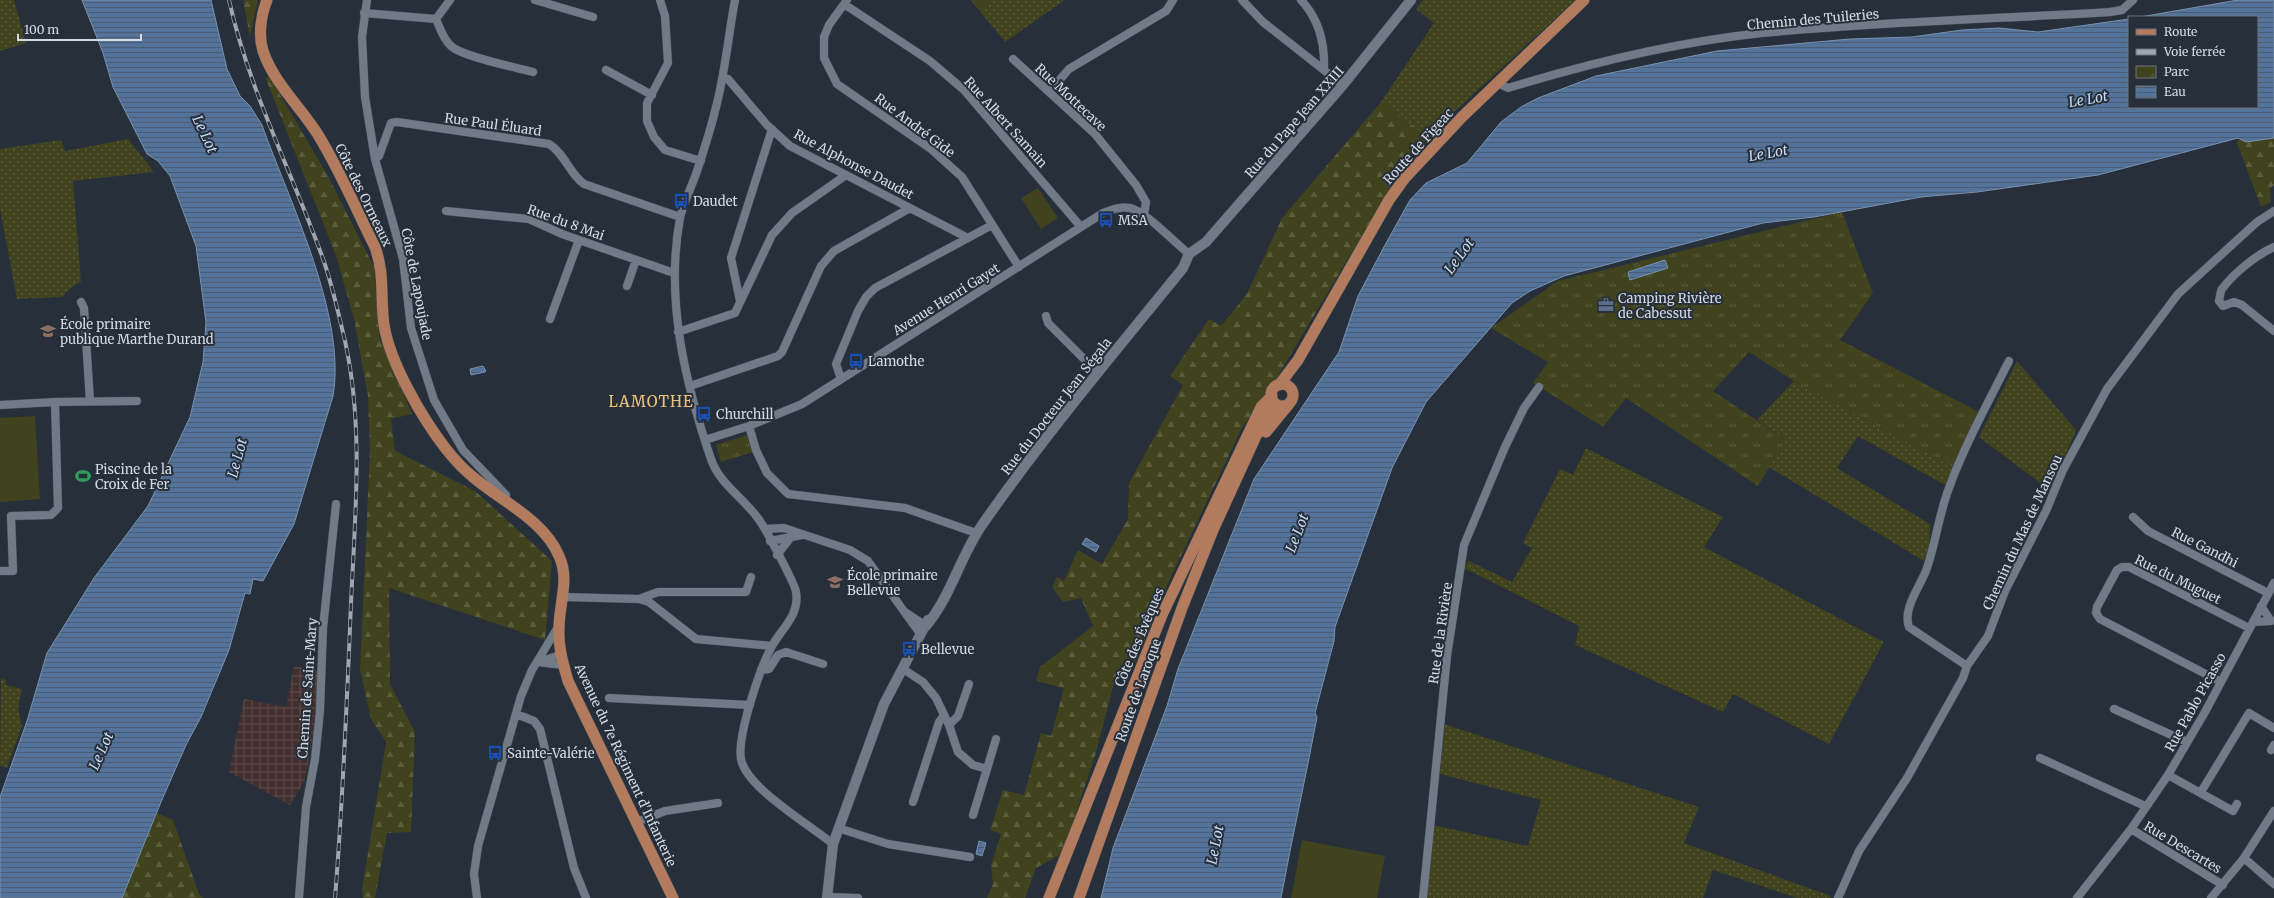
<svg xmlns="http://www.w3.org/2000/svg" width="2274" height="898" font-family="Merriweather,serif">
<style>
.industrial{fill:url(#industrial-grid)}
.grass{fill:url(#grass-dots)}
.forest{fill:url(#forest-firs)}
.park{fill:url(#park-tufts)}
.pitch{fill:#40431d}
.water{fill:url(#water-rules);stroke:#7a92b0}
.lines{fill:none;stroke-linecap:round;stroke-linejoin:round}
.minor-casing{stroke:#424a53;stroke-width:9}
.tertiary-casing{stroke:#424a53;stroke-width:11}
.primary-casing{stroke:#424a53;stroke-width:12}
.minor{stroke:#717b88;stroke-width:8}
.tertiary{stroke:#717b88;stroke-width:10}
.primary{stroke:#b27b5d;stroke-width:11}
.rail-casing{stroke:#9fa6af;stroke-width:4}
.rail{stroke:#262f3a;stroke-width:2.5;stroke-dasharray:8;stroke-linecap:butt}
.labels{text-anchor:middle;stroke-width:4;stroke-linejoin:round;paint-order:stroke}
.street-label{font-size:13px;fill:#d5dbe2;stroke:#262f3a}
.poi-label{font-size:13px;fill:#d5dbe2;stroke:#262f3a;text-anchor:start}
.water-label{font-size:14px;font-style:italic;fill:#c8dcf5;stroke:#262f3a}
.quarter-label{font-size:15px;letter-spacing:1px;fill:#edc27d;stroke:#262f3a}
</style>
<defs>
<pattern id="industrial-grid" width="8" height="8" patternUnits="userSpaceOnUse"><rect width="8" height="8" fill="#442f2f"/><path d="M0 4h8M4 0v8" fill="none" stroke="#5e4d4d"/></pattern>
<pattern id="grass-dots" width="8" height="8" patternUnits="userSpaceOnUse"><rect width="8" height="8" fill="#40431d"/><path d="M2 2h.1M6 6h.1" fill="none" stroke="#5b5e3e" stroke-width="1.8" stroke-linecap="round"/></pattern>
<pattern id="forest-firs" width="22" height="20" patternUnits="userSpaceOnUse"><rect width="22" height="20" fill="#40431d"/><path d="M5 1l3.5 6h-7zM16 11l3.5 6h-7z" fill="#5b5e3e"/></pattern>
<pattern id="park-tufts" width="24" height="20" patternUnits="userSpaceOnUse"><rect width="24" height="20" fill="#40431d"/><path d="M3 7l-1-3M5 7V3M7 7l1-3M15 17l-1-3M17 17v-4M19 17l1-3" fill="none" stroke="#5b5e3e"/></pattern>
<pattern id="water-rules" width="6" height="5" patternUnits="userSpaceOnUse"><rect width="6" height="5" fill="#53739b"/><path d="M0 2.5h6" fill="none" stroke="#4a5d74"/></pattern>
</defs>
<rect width="100%" height="100%" fill="#262f3a"/>
<!-- industrial -->
<path class="industrial" d="M294 666 319 671 317 716 305 780 290 805 229 772 244 699 286 707Z"/>
<!-- grass -->
<path class="grass" d="M0 0H14L26 43 0 51Z
M993 0H1065L1005 42 979 10Z
M1423 0H1575L1453 113 1418 131 1381 102 1434 23 1416 9Z
M128 139 154 172 73 181 81 282 73 286 62 297 17 299 0 209V149L61 140 65 151Z
M2017 361 2076 430 2051 491 1979 437Z
M1794 381 1953 467 1945 485 1858 436 1837 468 1930 524 1929 549 1924 561 1769 467 1786 440 1757 420Z
M1586 448 1723 517 1704 547 1884 642 1829 744 1733 694 1723 712 1575 645 1579 626 1464 568 1468 561 1473 563 1512 582 1532 548 1523 543 1560 469 1573 475Z
M1 678 6 680V685L22 689 18 708 22 726 7 768 0 766Z
M1444 724 1699 807 1684 843 1831 896 1830 898H1797L1713 870 1703 898H1427L1433 825 1528 846 1541 800 1440 774Z"/>
<!-- forest -->
<path class="forest" d="M243 0H258L250 37Z
M971 0H993L979 10Z
M269 76 328 176 374 267 379 337 412 414 391 419 395 451 475 491 552 561 545 640 389 588 390 684 415 732 411 832 387 833 375 898H363L362 890 386 742 371 719 360 670 370 451 368 396 354 319 336 256 266 79Z
M1381 102 1418 130 1453 113 1406 162 1276 379 1242 428 1169 581 1137 660 1115 679 1095 756 1063 853 1036 868 1025 898H987L993 884 991 865 1001 834 990 830 1003 790 1024 795 1041 733 1051 736 1064 688 1036 681 1040 667 1093 626 1081 598 1063 602 1052 587 1057 577 1064 581 1078 550 1102 564 1128 519 1129 483 1183 385 1170 376 1209 319 1221 326 1247 294 1282 218Z
M2239 138 2246 142 2274 138V185L2270 189 2271 202 2261 207 2237 143Z
M157 813 173 820 199 894 203 898H122Z"/>
<!-- park -->
<path class="park" d="M1842 212 1873 293 1840 340 1979 412 1953 467 1794 381 1749 352 1713 391 1786 440 1758 486 1626 398 1603 427 1533 383 1548 362 1491 328 1558 281Z
M747 435 753 452 721 462 716 445Z"/>
<!-- pitch -->
<path class="pitch" d="M1038 188 1058 218 1041 229 1021 198Z
M35 416 40 499 0 502V418Z
M1302 840 1385 856 1377 898H1291Z"/>
<!-- water -->
<path class="water" d="M82 0H211L227 69 240 96 250 106 262 125C289 201 347 316 333 396L294 524 263 581 253 579 250 594 245 593 229 650 201 717 186 745 161 802 122 898H0V797L27 721 47 653 94 578 148 506 190 417 203 362 206 322 196 246 170 176 158 161 147 154 113 87 103 53Z
M2238 0H2274V138L2246 142 2238 138 2098 175 1977 192 1921 197 1814 217 1763 223 1564 276 1530 291 1512 303 1426 402 1392 468 1335 627 1334 641 1315 713 1317 717C1306 777 1292 837 1281 898H1101L1113 848 1167 706 1178 669 1254 479 1339 352 1358 296 1385 245 1410 200 1426 183 1467 163 1501 122 1521 107 1538 98 1596 76 1717 51 1850 39 1912 37 1962 30 1999 28 2038 32 2129 19V107H2257V17H2140Z
M1665 260 1668 268 1630 280 1628 272Z
M483 366 486 371 485 372 471 375 470 369Z
M1086 538 1099 546 1096 552 1082 544Z
M979 841 986 843 982 856 976 854Z"/>
<g class="lines">
<defs>
<path id="minor" d="M367 0 362 37 365 97 375 159 403 259 411 328 434 400 463 450 506 495 503 500
M535 0 593 17
M660 0 665 16 668 63 647 103V121L654 137 665 150 701 161
M735 0C728 37 725 75 715 111 710 132 703 153 696 174 691 188 683 204 680 218 665 299 685 383 711 459 719 483 742 497 757 517 764 525 795 584 796 592 800 615 782 628 772 646 761 666 734 742 742 763 752 791 810 825 833 844
M847 0 829 25 824 37V58L837 84 931 149 962 177 1019 267
M1242 0 1263 22 1343 85
M1301 0C1319 19 1325 45 1324 70
M844 4 930 61 964 90 1081 227
M364 13 436 19 450 0
M436 19C440 28 443 39 451 46 463 57 515 67 533 72
M1013 59 1095 134 1136 185 1146 202 1144 215
M606 70 652 95
M724 78 728 79 767 125 790 146 968 238
M1498 83 1508 88C1590 63 1676 42 1762 33 1878 22 1994 19 2110 12L2122 10 2133 0
M1049 92 1069 69 1166 11 1173 0
M375 159 379 156 391 123 397 122 549 144C565 154 569 173 584 184L680 217
M446 211 529 219 562 234 674 273
M2274 247C2256 255 2234 273 2222 289 2220 292 2220 298 2219 301L2223 306 2234 302 2242 305 2274 331
M627 286 636 260
M740 301 731 258 772 129
M81 302 84 308 90 401
M1046 316 1048 323 1098 373
M550 319 579 240
M678 332 735 313 772 235 792 213 846 175
M841 379 836 364 858 311 866 297 875 288 992 225
M690 386 778 356 782 352 821 266 834 251 910 208
M0 405 55 402 137 401
M749 426 756 450 767 473 788 494 905 508 976 533
M705 440 749 426 802 404 1103 213C1111 210 1120 206 1130 208 1145 211 1175 243 1189 254
M2133 517 2148 531 2268 593
M765 529 784 528 850 550 868 561 921 635
M770 541 802 535
M777 555 791 537
M0 571H13L11 516 51 515 58 508 55 402
M563 597 639 599 649 602 696 639 772 646
M639 599 658 592H746L751 577
M905 612 926 626
M2253 622 2271 621 2261 606
M538 662 563 665
M539 662 560 655
M1967 666 1909 627C1902 608 1921 586 1927 568 1936 541 1939 514 1949 488 1965 444 1988 403 2009 361
M903 669 923 682 936 698 949 725 958 752 973 765 987 769 973 815
M761 670 769 669 778 655 786 652 823 664
M2221 682 2100 619 2096 613 2097 607 2117 570 2122 567H2129L2249 628
M609 698 750 705
M2114 709 2187 742
M516 714 534 721 540 729 574 868 586 898
M949 725 958 716 969 684
M2271 750 2274 745
M2040 758 2145 806
M987 769 996 739
M2168 775 2233 811 2237 804
M2201 792 2249 713 2274 728
M913 802 939 722 944 715
M637 822 665 811 718 803
M838 828 888 844 970 857
M2131 829 2223 885
M2244 858 2274 884
M827 897 858 898
M299 898 306 807 315 759 320 711 323 628 336 504
M477 898 474 874 478 846 521 696 532 670 558 627
M1423 898 1447 656 1464 545 1505 447 1524 408 1539 387
M1838 898 1859 851 1907 778 1963 678 1967 666 1988 636 2005 591 2046 511 2063 470 2107 389 2178 294 2257 222 2274 211
M2077 898 2131 829 2168 775 2205 712 2274 583
M2211 898 2244 858 2274 811"/>
<path id="tertiary" d="M926 626C951 596 960 557 982 525 1044 436 1114 353 1183 268L1189 254 1206 242 1343 85 1411 0
M827 898 833 844 884 704 928 620"/>
<path id="primary" d="M267 0C261 15 258 35 263 51 274 84 303 109 320 138 341 173 357 211 375 247 385 275 380 297 384 325 390 363 422 418 446 449 454 459 463 469 473 477 501 501 544 520 559 556 570 579 559 604 559 628 558 647 563 663 568 681L673 898
M1271 395a11 11 0 1 1 22 0a11 11 0 1 1-22 0Z
M1279 385 1298 360 1389 200 1404 179 1462 117 1584 0
M1266 432 1289 404
M1049 898 1162 615 1261 407 1272 396
M1079 898 1182 608 1213 530 1256 436 1275 403"/>
</defs>
<!-- minor casing -->
<use href="#minor" class="minor-casing"/>
<!-- tertiary casing -->
<use href="#tertiary" class="tertiary-casing"/>
<!-- primary casing -->
<use href="#primary" class="primary-casing"/>
<!-- minor -->
<use href="#minor" class="minor"/>
<!-- tertiary -->
<use href="#tertiary" class="tertiary"/>
<!-- primary -->
<use href="#primary" class="primary"/>
<defs>
<path id="rail" d="M229 0C249 90 291 170 322 256 332 283 338 312 345 341 364 427 355 515 351 603 347 701 343 800 335 898"/>
</defs>
<!-- rail casing -->
<use href="#rail" class="rail-casing"/>
<!-- rail -->
<use href="#rail" class="rail"/>
</g>
<!-- icons -->
<defs>
<symbol id="bus-bare" viewBox="-9 -9 18 18"><path d="M-5-6H5V4H4V6H2V4H-2V6H-4V4H-5ZM-3.5-4V0h7V-4ZM-3.5 1.2v1.5H-2V1.2ZM2 1.2v1.5H3.5V1.2Z" fill="#1a4fb4" stroke="#262f3a" stroke-width="2.5" paint-order="stroke"/></symbol>
<symbol id="office-bare" viewBox="-9 -9 18 18"><path d="M-6-3h4V-5.5h4V-3h4V5H-6ZM-1-4.5V-3h2v-1.5ZM-6 0V1H6V0Z" fill="#5c6f8a" stroke="#262f3a" stroke-width="2.5" paint-order="stroke"/></symbol>
<symbol id="school-bare" viewBox="-9 -9 18 18"><path d="M0-5L7-2L0 1L-7-2ZM-4 1L0 2.5L4 1V4Q0 6-4 4Z" fill="#8d6e63" stroke="#262f3a" stroke-width="2.5" paint-order="stroke"/></symbol>
<symbol id="stadium-bare" viewBox="-9 -9 18 18"><path d="M0-5a6.5 5 0 1 0 0 10a6.5 5 0 1 0 0-10ZM-3.5-1.8h7v3.6h-7Z" fill="#2e9e5b" stroke="#262f3a" stroke-width="2.5" paint-order="stroke"/></symbol>
</defs>
<g fill-rule="evenodd">
<use href="#bus-bare" x="670" y="190" width="22" height="22"/>
<use href="#bus-bare" x="1095" y="209" width="22" height="22"/>
<use href="#office-bare" x="1595" y="294" width="22" height="22"/>
<use href="#school-bare" x="37" y="320" width="22" height="22"/>
<use href="#bus-bare" x="845" y="350" width="22" height="22"/>
<use href="#bus-bare" x="693" y="403" width="22" height="22"/>
<use href="#stadium-bare" x="72" y="465" width="22" height="22"/>
<use href="#school-bare" x="824" y="571" width="22" height="22"/>
<use href="#bus-bare" x="898" y="638" width="22" height="22"/>
<use href="#bus-bare" x="484" y="742" width="22" height="22"/>
</g>
<g class="labels">
<!-- street labels -->
<g class="street-label">
<text transform="translate(1813 19) rotate(-5)" y="5">Chemin des Tuileries</text>
<text transform="translate(1071 97) rotate(43)" y="5">Rue Mottecave</text>
<text transform="translate(1006 122) rotate(48)" y="5">Rue Albert Samain</text>
<text transform="translate(1294 122) rotate(-49)" y="5">Rue du Pape Jean XXIII</text>
<text transform="translate(493 124) rotate(8)" y="5">Rue Paul Éluard</text>
<text transform="translate(915 125) rotate(37)" y="5">Rue André Gide</text>
<text transform="translate(1418 146) rotate(-48)" y="5">Route de Figeac</text>
<text transform="translate(854 164) rotate(28)" y="5">Rue Alphonse Daudet</text>
<text transform="translate(364 195) rotate(64)" y="5">Côte des Ormeaux</text>
<text transform="translate(566 222) rotate(20)" y="5">Rue du 8 Mai</text>
<text transform="translate(417 284) rotate(79)" y="5">Côte de Lapoujade</text>
<text transform="translate(946 299) rotate(-32)" y="5">Avenue Henri Gayet</text>
<text transform="translate(1056 406) rotate(-52)" y="5">Rue du Docteur Jean Ségala</text>
<text transform="translate(2022 532) rotate(-65)" y="5">Chemin du Mas de Mansou</text>
<text transform="translate(2205 547) rotate(27)" y="5">Rue Gandhi</text>
<text transform="translate(2178 579) rotate(26)" y="5">Rue du Muguet</text>
<text transform="translate(1440 633) rotate(-82)" y="5">Rue de la Rivière</text>
<text transform="translate(1139 637) rotate(-67)" y="5">Côte des Évêques</text>
<text transform="translate(307 688) rotate(-86)" y="5">Chemin de Saint-Mary</text>
<text transform="translate(1138 690) rotate(-70)" y="5">Route de Laroque</text>
<text transform="translate(2195 702) rotate(-61)" y="5">Rue Pablo Picasso</text>
<text transform="translate(626 765) rotate(65)" y="5">Avenue du 7e Régiment d'Infanterie</text>
<text transform="translate(2183 847) rotate(31)" y="5">Rue Descartes</text>
</g>
<!-- poi labels -->
<g class="poi-label">
<text x="693" y="206">Daudet</text>
<text x="1118" y="225">MSA</text>
<text x="1618" y="303">Camping Rivière<tspan x="1618" dy="15">de Cabessut</tspan></text>
<text x="60" y="329">École primaire<tspan x="60" dy="15">publique Marthe Durand</tspan></text>
<text x="868" y="366">Lamothe</text>
<text x="716" y="419">Churchill</text>
<text x="95" y="474">Piscine de la<tspan x="95" dy="15">Croix de Fer</tspan></text>
<text x="847" y="580">École primaire<tspan x="847" dy="15">Bellevue</tspan></text>
<text x="921" y="654">Bellevue</text>
<text x="507" y="758">Sainte-Valérie</text>
</g>
<!-- water labels -->
<g class="water-label">
<text transform="translate(2088 99) rotate(-10)" y="5">Le Lot</text>
<text transform="translate(205 134) rotate(65)" y="5">Le Lot</text>
<text transform="translate(1768 153) rotate(-10)" y="5">Le Lot</text>
<text transform="translate(1459 256) rotate(-54)" y="5">Le Lot</text>
<text transform="translate(237 458) rotate(-75)" y="5">Le Lot</text>
<text transform="translate(1297 533) rotate(-69)" y="5">Le Lot</text>
<text transform="translate(101 751) rotate(-66)" y="5">Le Lot</text>
<text transform="translate(1215 845) rotate(-79)" y="5">Le Lot</text>
</g>
<!-- quarter labels -->
<g class="quarter-label">
<text x="651" y="407">LAMOTHE</text>
</g>
</g>
<!-- legend -->
<rect x="2128" y="16" width="130" height="92" fill="#262f3a" stroke="#6c747d"/>
<rect x="2136" y="29" width="20" height="6" fill="#b27b5d" stroke="#6c747d"/>
<text x="2164" y="36" font-size="12" fill="#d5dbe2">Route</text>
<rect x="2136" y="49" width="20" height="6" fill="#9fa6af" stroke="#6c747d"/>
<text x="2164" y="56" font-size="12" fill="#d5dbe2">Voie ferrée</text>
<rect x="2136" y="66" width="20" height="12" fill="url(#park-tufts)" stroke="#6c747d"/>
<text x="2164" y="76" font-size="12" fill="#d5dbe2">Parc</text>
<rect x="2136" y="86" width="20" height="12" fill="url(#water-rules)" stroke="#6c747d"/>
<text x="2164" y="96" font-size="12" fill="#d5dbe2">Eau</text>
<!-- scale -->
<path d="M18 34v6h123v-6" fill="none" stroke="#d5dbe2" stroke-width="2"/>
<text x="24" y="34" font-size="12" fill="#d5dbe2" stroke="#262f3a" stroke-width="3" paint-order="stroke">100 m</text>
</svg>
